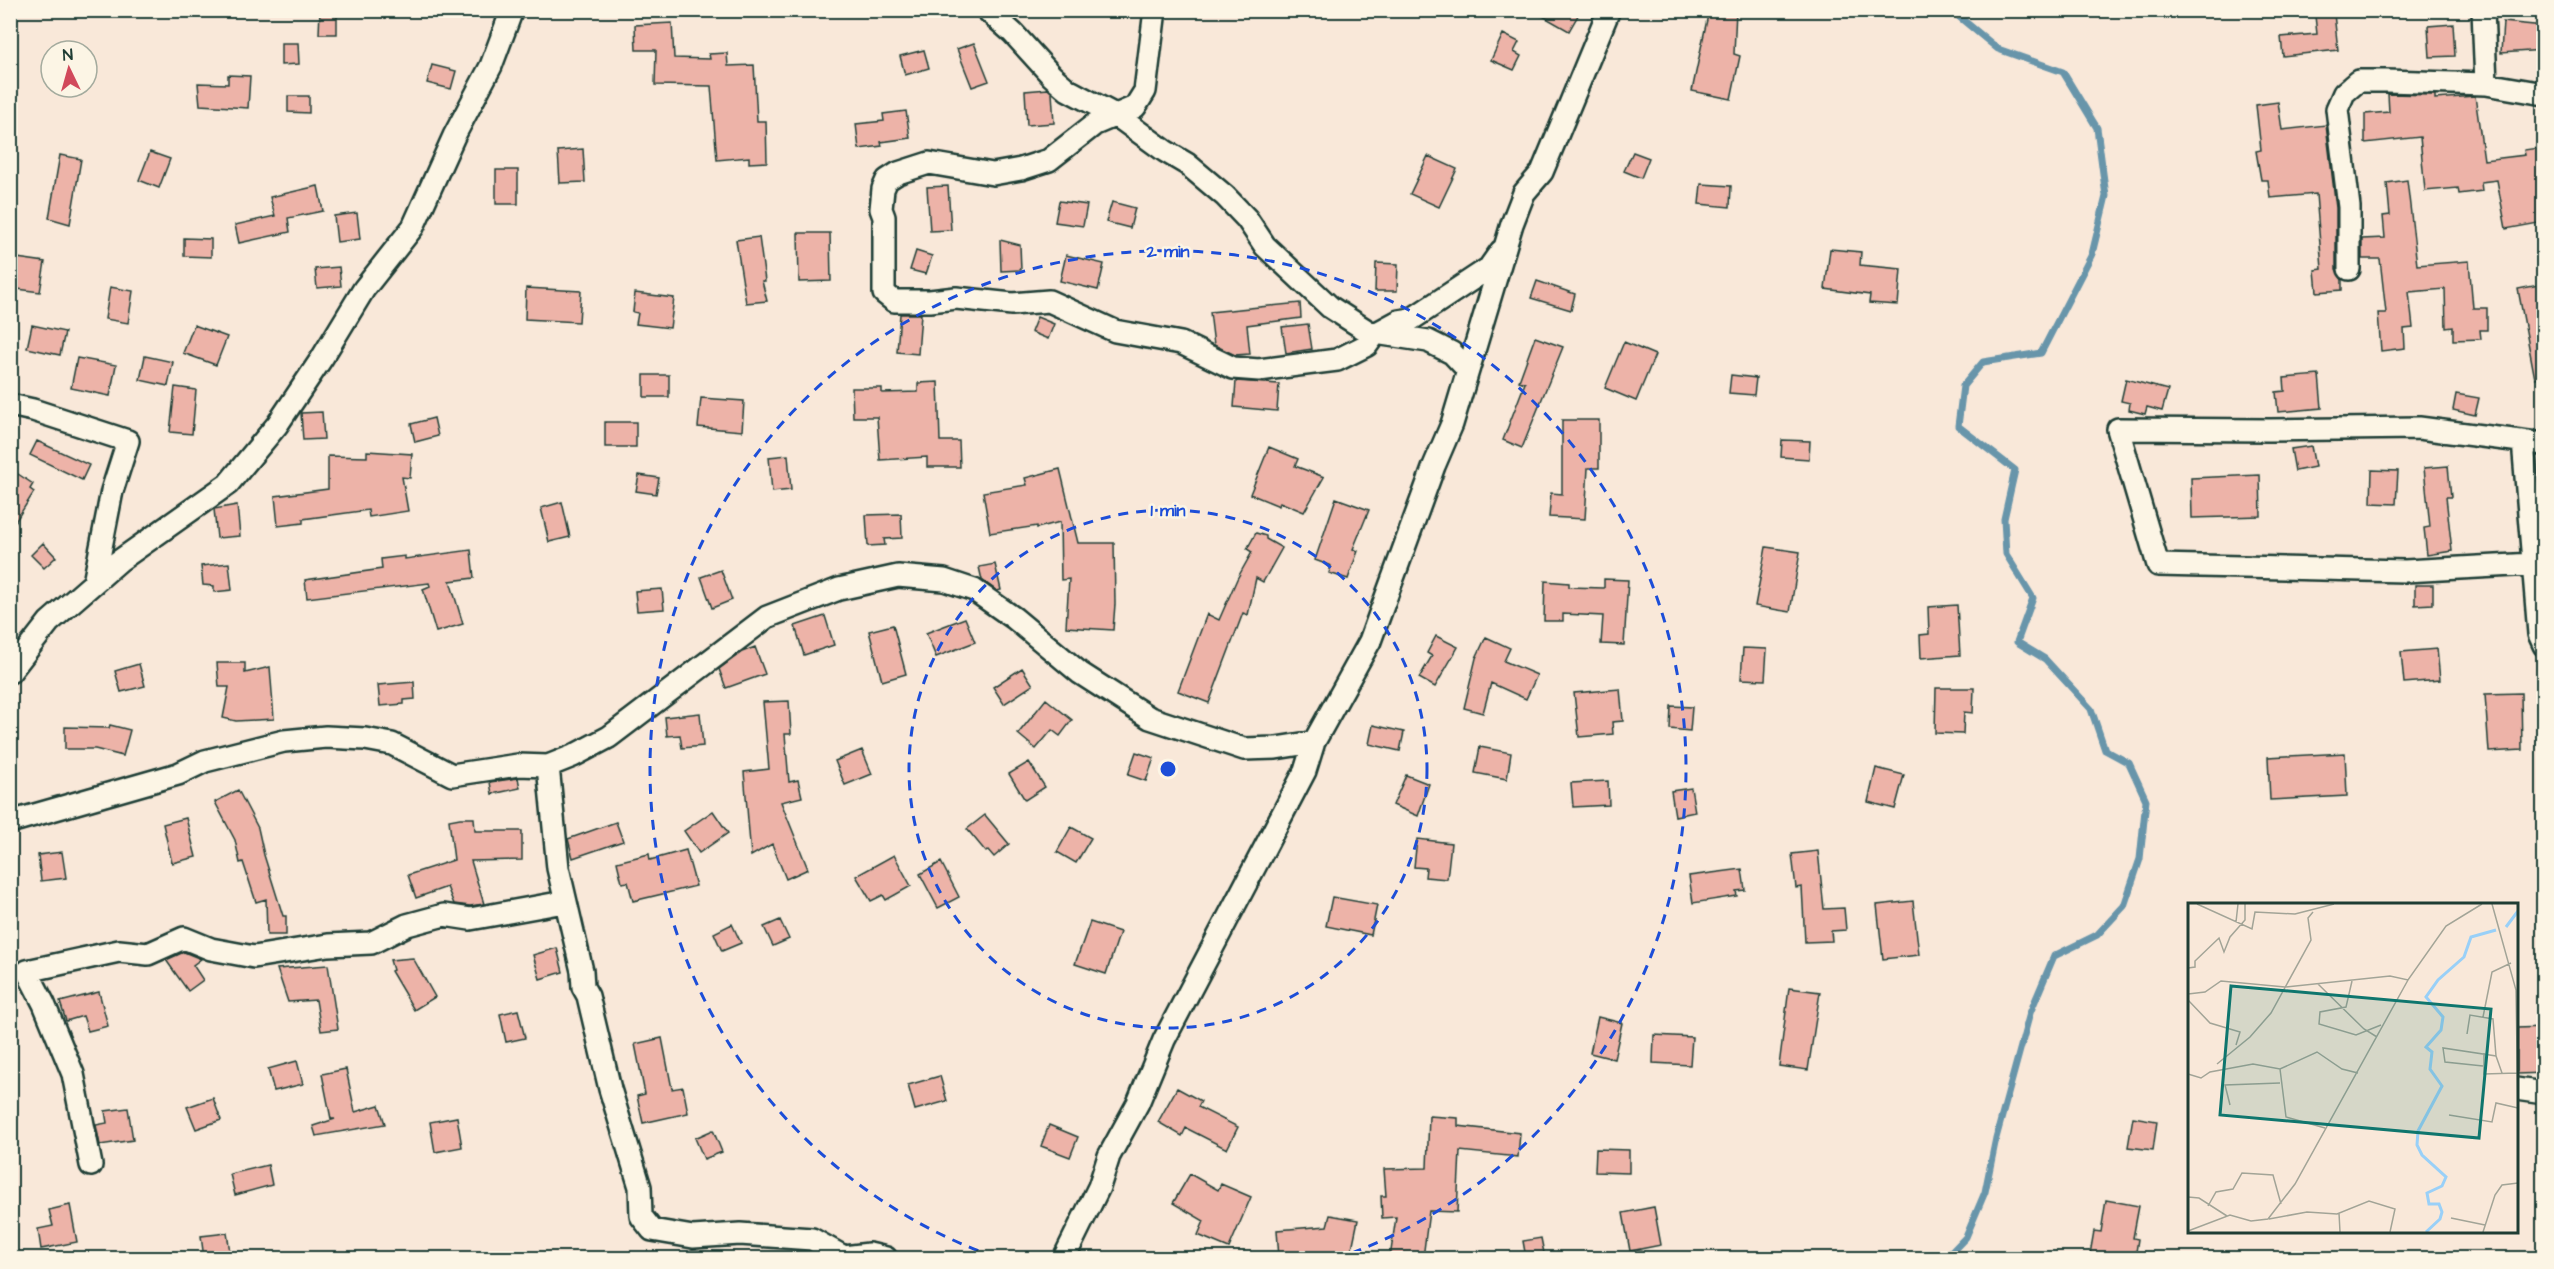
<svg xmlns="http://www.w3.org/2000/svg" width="2554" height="1269" font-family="'Architects Daughter',sans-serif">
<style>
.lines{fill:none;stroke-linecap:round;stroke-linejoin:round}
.stream{stroke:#6895aa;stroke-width:7}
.building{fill:#edb3a8;stroke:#1f3d34;stroke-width:1.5}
.minor-casing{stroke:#1f3d34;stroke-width:26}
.minor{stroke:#fcf5e5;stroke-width:21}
.ring{fill:none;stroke:#1d4ed8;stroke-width:3;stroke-dasharray:10 8}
.inset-river{fill:none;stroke:#99d0f8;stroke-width:3}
.inset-road{fill:none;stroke:#a2a497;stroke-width:1.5}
.view{fill:#0f766e;fill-opacity:0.15;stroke:#0f766e;stroke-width:3}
.inset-edge{fill:none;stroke:#1f3d34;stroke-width:3}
.centre{fill:#1d4ed8;stroke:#fcf5e5;stroke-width:3}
.ring-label{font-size:18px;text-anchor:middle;font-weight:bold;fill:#1d4ed8;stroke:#fcf5e5;stroke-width:5;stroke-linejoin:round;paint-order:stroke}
</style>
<rect width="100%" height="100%" fill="#f9e8d9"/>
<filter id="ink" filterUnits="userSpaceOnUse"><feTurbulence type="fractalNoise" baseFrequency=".0167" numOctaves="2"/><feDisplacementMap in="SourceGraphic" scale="12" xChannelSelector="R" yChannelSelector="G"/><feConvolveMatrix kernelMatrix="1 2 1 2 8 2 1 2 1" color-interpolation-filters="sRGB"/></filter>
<g filter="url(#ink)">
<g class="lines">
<!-- stream -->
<path class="stream" d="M1946 1258 1966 1237 1985 1192 1996 1138 2030 1013 2054 956 2097 935 2124 906 2140 859 2146 800 2129 763 2105 750 2091 709 2045 659 2017 642 2033 598 2006 554 2004 519 2015 470 1958 426 1963 386 1983 362 2041 353 2092 254 2106 196 2097 128 2063 72 1998 49 1951 10"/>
</g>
<!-- building -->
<path class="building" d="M320 10H337V34H319Z
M1532 10H1581L1569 31Z
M1709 10H1736L1734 54 1740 56 1731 99 1692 91Z
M2334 14 2338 50 2283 56 2281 37 2317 34 2315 16Z
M2503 22 2544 26V50L2501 53Z
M672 23 674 58 710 59 709 54 727 53 728 66 754 65 757 121H766L767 162 749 163V157L717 160 711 86 655 85 656 50H636L635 25Z
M2453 24 2455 56 2430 57 2428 26Z
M1503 34 1519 42 1514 52 1521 56 1514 70 1491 60Z
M281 43H298L299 64 281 65Z
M974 43 989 81 972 87 957 49Z
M924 50 929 68 905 75 900 56Z
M432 65 456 71 451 89 427 83Z
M228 75 250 76 248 108 200 105 198 83 228 84Z
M1048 89 1052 93 1054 123 1027 125 1025 91Z
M2388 94 2435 95V99L2475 96 2484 160 2525 155 2524 150 2544 147V222L2506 229 2497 180 2481 182 2482 191 2459 194 2458 188 2425 191 2420 137 2365 143V114L2389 112Z
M288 96H309V113L288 112Z
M2278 102 2282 130 2326 125 2336 208V269L2342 280V290L2317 292 2315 270 2322 269 2316 194 2270 198 2268 180H2261L2256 151 2261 150 2256 105Z
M906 111 910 138 881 142 882 146 859 149 856 124 884 121 883 114Z
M583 149 585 182 560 183 558 151Z
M150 152 170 159 159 188 139 180Z
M1633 152 1649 158 1641 178 1624 171Z
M60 155 81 159 70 224 49 218Z
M1428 156 1457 169 1439 207 1410 194Z
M496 170H518V204H496Z
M2407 180 2417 265 2469 261 2473 308H2487V330H2480L2481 339 2453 340V327L2446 328 2445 289 2409 292 2413 328 2404 329 2405 348 2381 351 2378 313H2386L2380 259H2362V239L2385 238 2383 216 2390 215 2387 183Z
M1701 184 1731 186 1730 207 1699 204Z
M318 186 323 211 288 218 290 232 239 243 235 225 275 216 270 197Z
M948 186 951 230 930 231 927 187Z
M1059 201 1087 205 1083 226 1055 222Z
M1112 202 1135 208 1130 228 1106 222Z
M357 213 360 239 337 242 334 216Z
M798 233H830L831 281 799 282Z
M759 237 765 281H762L767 301 746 303 736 240Z
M184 238 211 239V257L184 256Z
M1000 240 1020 245 1021 270 1001 271Z
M1830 249 1861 252 1860 265 1901 269 1898 305 1869 303 1870 295 1825 289Z
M916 251 932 256 926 274 910 270Z
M1066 255 1104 264 1098 290 1060 281Z
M10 257 45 262 40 292 10 288Z
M1376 263 1398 264 1397 291H1375Z
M339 267 341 286 317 288 315 269Z
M1537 281 1575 294 1571 310 1531 298Z
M2544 284V378L2535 379 2518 289Z
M110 287 133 291 128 323 105 319Z
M526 288 581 291 579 322 525 319Z
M635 293 674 298 670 328 636 324 638 313 633 312Z
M1300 303 1301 318 1247 325 1250 354 1235 355 1214 345 1210 312Z
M900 314H921L918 354 897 352Z
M1037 317 1054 324 1048 339 1031 332Z
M1308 324 1312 349 1286 353 1282 327Z
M32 325 65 332 60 355 27 348Z
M194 325 227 337 216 365 183 353Z
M1535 337 1563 347 1522 448 1503 440 1525 383 1519 381Z
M1624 342 1655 355 1636 401 1605 388Z
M145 356 173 362 168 386 140 380Z
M77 358 116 365 110 396 71 388Z
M644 375H669V397H644Z
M1731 375 1756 378 1754 395 1729 393Z
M2319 375 2322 408 2278 412 2276 392 2285 391 2284 378Z
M2126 379 2168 390 2162 411 2147 407 2145 414 2129 410 2130 403 2121 401Z
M1236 381 1279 384 1277 411 1234 407Z
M938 382 940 441H959L960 467H927V457L880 460 877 417H853L852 388H882V393L918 392V383Z
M175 387 196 390 192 434 170 432Z
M2456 394 2479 398 2475 415 2453 410Z
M701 398 744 401 742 431 698 427Z
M322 412 324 439 303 440 301 413Z
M434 418 438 436 415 442 411 424Z
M1562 420H1599V468H1588L1585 519 1549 517 1551 493 1562 494Z
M605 422H636V447H605Z
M1782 440 1810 441 1809 459 1781 457Z
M37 441 89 465 82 480 30 455Z
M2311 446 2315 467 2295 471 2291 449Z
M1269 447 1298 459 1295 466 1324 477 1304 512 1280 502 1279 506 1250 494Z
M367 451 412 454 410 478 402 477 408 511 369 517 368 510 303 519V523L278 526 275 496 328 489V456L367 457Z
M788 455 791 490 772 492 769 457Z
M2448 466 2451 497H2446L2452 551 2427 555 2424 528 2430 527 2424 468Z
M1060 469 1078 543H1114L1115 604 1113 630 1066 627 1069 579 1061 580 1060 522 1037 528V526L990 533 983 492 1027 485 1025 478Z
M2372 470 2398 471 2396 504 2371 503Z
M18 474 33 484 30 489 34 492 10 530V485Z
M639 475 659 478 656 494 636 491Z
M2260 475 2261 516 2192 518 2191 478Z
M1336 498 1369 510 1353 549 1358 551 1348 579 1329 573 1331 566 1315 560Z
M562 502 570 537 549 542 541 508Z
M237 505 240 536 217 538 214 509Z
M901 514 902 538 884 539 885 545 868 546 866 515Z
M1256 533 1266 536V539L1282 548 1263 582 1256 578 1248 615 1243 613 1209 703 1178 691 1207 614 1219 620 1237 579 1252 552 1247 549Z
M43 543 56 557 44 568 31 555Z
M1766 547 1800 552 1790 612 1755 606Z
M471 550 474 578 450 581 463 624 436 632 423 589 430 586 429 583 307 598 305 580 382 569 381 559 405 556V559Z
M229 563 232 590 214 592V586L203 585 201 566Z
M995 564 1001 590 997 591 982 580 979 567Z
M721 570 732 600 712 608 701 577Z
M1604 579 1628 580 1624 645 1601 644 1603 616 1563 614V621H1544L1545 581 1569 583V587L1604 588Z
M2415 585H2433V604L2415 605Z
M662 589 664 609 637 611 635 591Z
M1957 605 1960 655 1921 658 1920 635 1929 634 1928 607Z
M825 616 834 645 804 655 795 626Z
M965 618 975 642 936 657 926 633Z
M893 625 906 674 882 681 869 631Z
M1436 636 1458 647 1435 687 1419 678 1432 656 1427 653Z
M1486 637 1510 648 1504 661 1537 675 1526 699 1491 683 1483 713 1464 708 1476 658Z
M755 647 765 674 726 688 719 669 742 652Z
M1743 648 1767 649 1765 680 1741 679Z
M2437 649 2440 680 2404 683 2401 652Z
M217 663H245V673L270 667 274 719 236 721 223 718 229 687H219Z
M139 664 145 686 121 692 115 671Z
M1022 668 1033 685 1004 704 993 687Z
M414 682 415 699 404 700V704L380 706 378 685Z
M1936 688H1974L1973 713 1964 712 1963 734 1935 733Z
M1620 689 1623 721 1612 722 1613 734 1579 737 1574 693Z
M2521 693 2522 750 2489 752 2485 694Z
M1046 699 1072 720 1060 736 1052 730 1036 749 1018 734Z
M789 701 791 734H785L789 782 798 780 802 797 781 802 808 869 786 879 772 844 751 856 744 772 769 769 763 702Z
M1671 706 1692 707 1690 731 1670 729Z
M700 713 703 746 682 748 680 735 667 736 665 717Z
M110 725 130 730 123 756 95 749H65V727L109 728Z
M1373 725 1404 732 1400 751 1369 744Z
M1480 747 1511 753 1507 779 1475 773Z
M862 750 872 774 845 785 835 761Z
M1136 752 1154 758 1146 781 1128 775Z
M2345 753 2347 796 2270 800 2268 757Z
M1029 762 1045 787 1025 800 1009 774Z
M1876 768 1904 775 1895 809 1868 802Z
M1406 775 1429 784 1418 816 1393 805Z
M518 778 520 788 492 794 490 782Z
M1608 781 1609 805 1573 807 1571 783Z
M1691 788 1695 812 1675 816 1671 791Z
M238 790 258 828 264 855 283 916H286V935H267L266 899 256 902 243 862 240 863 235 840 215 802Z
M713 811 728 833 699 853 684 831Z
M985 815 1009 844 994 857 988 850 986 852 967 829Z
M186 818 196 857 172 863 163 824Z
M460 818H474L475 831H522V860L471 861 484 904 470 906 454 904 447 887 416 898 408 875 454 860 449 820Z
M616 822 623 841 573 858 568 839Z
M1071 827 1091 838 1076 863 1057 852Z
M1417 839 1451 843 1447 879 1425 877 1426 868 1414 867Z
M686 850 696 886 633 901 628 882 622 883 617 862 649 854 650 860Z
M1818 851 1824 909 1844 908 1846 930 1831 931 1832 941 1805 942 1802 887 1796 888 1792 854Z
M62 852 66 878 41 881 38 855Z
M894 855 911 886 886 900 883 895 871 901 856 876Z
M941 862 959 897 938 908 920 874Z
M1742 869 1745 890 1736 891 1737 896 1693 903 1689 876Z
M1332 897 1377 905 1371 935 1326 926Z
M1913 901 1919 955 1883 959 1877 905Z
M780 920 789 939 773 946 764 927Z
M1090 922 1120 932 1106 974 1075 964Z
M732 924 741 943 722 951 714 933Z
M557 948 563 972 540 979 533 955Z
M184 952 201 959 193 965 203 980 188 991 166 960Z
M413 958 435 997 414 1010 391 971 393 970 390 960Z
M328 965 338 1029 321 1031 316 1000 288 1002 277 969Z
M1789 988 1820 992 1808 1070 1779 1066Z
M99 992 108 1026 88 1031 83 1016 66 1021 60 1002Z
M518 1010 525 1038 506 1042 500 1014Z
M1598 1017 1622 1023 1614 1059 1590 1053Z
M2544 1027V1073L2517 1074V1028Z
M1654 1035 1692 1037 1690 1065 1653 1063Z
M662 1038 672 1089 683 1087 688 1113 643 1123 637 1096 645 1094 635 1044Z
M297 1061 303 1084 274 1091 268 1069Z
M346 1069 355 1112 379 1105 385 1124 316 1136 313 1126 335 1119H331L322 1074Z
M940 1076 947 1101 915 1110 908 1085Z
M1177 1088 1201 1101 1198 1107 1238 1127 1227 1149 1186 1128 1182 1136 1158 1122Z
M213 1098 221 1120 196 1129 187 1107Z
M128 1108 133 1140 100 1145 96 1125 107 1123 105 1111Z
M1429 1116 1458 1118V1126L1520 1133 1518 1157 1460 1151 1457 1212 1429 1211 1423 1258H1390L1396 1217 1382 1218 1381 1196H1386L1384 1169 1427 1168Z
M457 1117 462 1147 435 1152 430 1122Z
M2133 1117 2157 1121 2153 1150 2128 1147Z
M1049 1125 1078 1137 1070 1157 1041 1146Z
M713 1130 722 1152 704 1159 695 1138Z
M1596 1149 1629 1150V1173L1595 1172Z
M268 1165 272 1185 235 1195 230 1174Z
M1190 1174 1218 1190 1221 1184 1251 1197 1229 1248 1198 1235 1204 1221 1173 1203Z
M2106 1200 2139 1206 2133 1238 2138 1239 2135 1258H2117L2090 1254 2094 1231 2101 1232Z
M70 1205 77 1242 41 1249 38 1229 53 1226 49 1210Z
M1654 1207 1661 1245 1630 1251 1623 1213Z
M1330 1215 1358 1220 1350 1258 1306 1252V1258H1279L1277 1230 1327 1226Z
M227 1233 231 1258H204L201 1236Z
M1541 1238 1545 1258H1526L1523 1241Z"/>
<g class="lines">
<defs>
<path id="minor" d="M987 10 1013 33 1052 76 1068 90 1117 116 1165 151 1187 164 1225 196 1247 219 1265 246 1330 307 1369 332 1428 341 1452 353 1468 370
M1155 10 1145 91 1135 107 1095 124 1049 160 1021 169 993 174 929 163 898 173 887 180 883 189 881 209 884 217V293L894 301H930L956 298 1012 304 1049 301 1115 331 1181 343 1233 368 1259 370 1337 360 1367 345 1375 334 1399 321 1412 319 1489 268 1501 251
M2483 10 2486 84
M2349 269V207L2337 109 2344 93 2358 81H2386L2486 84 2544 94
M10 405 33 410 128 441 112 491 94 583
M2523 441 2539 634 2544 645
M2533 564 2405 571 2158 565 2118 429 2269 430 2419 428 2544 444
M10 672 49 622 119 561 228 484 277 425 322 358 364 289 413 227 454 136 491 66 512 10
M548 766 558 868 582 971 583 987 588 996 610 1089 640 1187 641 1216 652 1230 693 1237 740 1234 812 1239 844 1257 869 1254 886 1258
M10 822 178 774 205 761 284 741 326 737 365 739 392 744 452 775 518 765 548 766 573 756 609 737 767 617 839 589 898 576 944 580 974 590 1014 618 1080 673 1150 718 1244 749 1276 748 1314 742
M2516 1089 2544 1093
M91 1165 73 1074 44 1004 27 971 119 951 148 954 184 938 211 949 254 957 328 945 371 943 407 925 444 915 470 919 564 902
M1064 1258 1099 1187 1109 1156 1138 1103 1164 1040 1305 771 1314 742 1370 641 1434 466 1452 424 1512 224 1524 193 1542 172 1609 10"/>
</defs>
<!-- minor casing -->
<use href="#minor" class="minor-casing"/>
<!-- minor -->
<use href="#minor" class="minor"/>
</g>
</g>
<!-- distance rings -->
<g class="ring">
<circle cx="1168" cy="769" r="259"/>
<path d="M995 1257A518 518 0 1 1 1341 1257"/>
</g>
<!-- overview -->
<g transform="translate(2188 903)">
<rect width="330" height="330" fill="#f9e8d9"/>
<path class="inset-river" d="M318 24 330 8M238 329 252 316 254 309 251 301H241L239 290 254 283 258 274 234 252 229 242 230 228 254 183 242 166 244 149 238 144 253 127 255 114 238 94 250 77 276 54 283 34 308 27"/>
<path class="inset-road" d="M9 1 64 26 67 9 107 11 146 1M304 1 328 87 330 215M48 19 50 1M0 65 7 64V58L31 35 36 49 42 34 57 17V1M164 78 158 104 132 109 131 121 168 132 193 122M130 81 176 126 189 134M0 91 17 89 33 78 97 84 202 73 220 77 258 23 294 1M0 97 22 120 52 129 48 142M295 114 304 69 323 60M279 131 282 112 305 116 308 153M296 150V171L329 170M29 161 62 134 83 110 123 37 120 15 125 9M295 163 257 159 255 145 308 153 314 170M92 166 98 214 137 225M0 171 13 175 22 169 65 161 92 166 129 149 154 166 170 170M42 202 37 182 92 180M261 212 304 219 308 200 330 205M0 294 11 295 39 313M20 303 28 289 45 286 54 270 85 272 93 301M151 310 152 329M263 315 297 322M81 316 119 309 149 311 181 298 207 306 202 329M0 328 42 312 63 318 80 316 107 281 220 77M295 329 307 292 314 282 330 280"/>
<path class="view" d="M43 83 303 106 291 235 32 212Z"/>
<rect width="330" height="330" class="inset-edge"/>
</g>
<circle cx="1168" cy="769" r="9" class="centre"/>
<g class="ring-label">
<text x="1168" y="257">2 min</text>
<text x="1168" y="516">1 min</text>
</g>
<!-- margin -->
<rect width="2554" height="1269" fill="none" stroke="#fcf5e5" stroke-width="36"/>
<rect x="18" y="18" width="2518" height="1233" fill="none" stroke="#1f3d34" stroke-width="2" filter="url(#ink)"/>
<!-- north arrow -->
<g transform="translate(69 69) rotate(355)"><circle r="28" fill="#fcf5e5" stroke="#a4ab9e" stroke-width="1.5"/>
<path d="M0-4.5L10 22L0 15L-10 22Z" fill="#d1495b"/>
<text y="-9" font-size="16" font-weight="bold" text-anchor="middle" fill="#1f3d34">N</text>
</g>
</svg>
